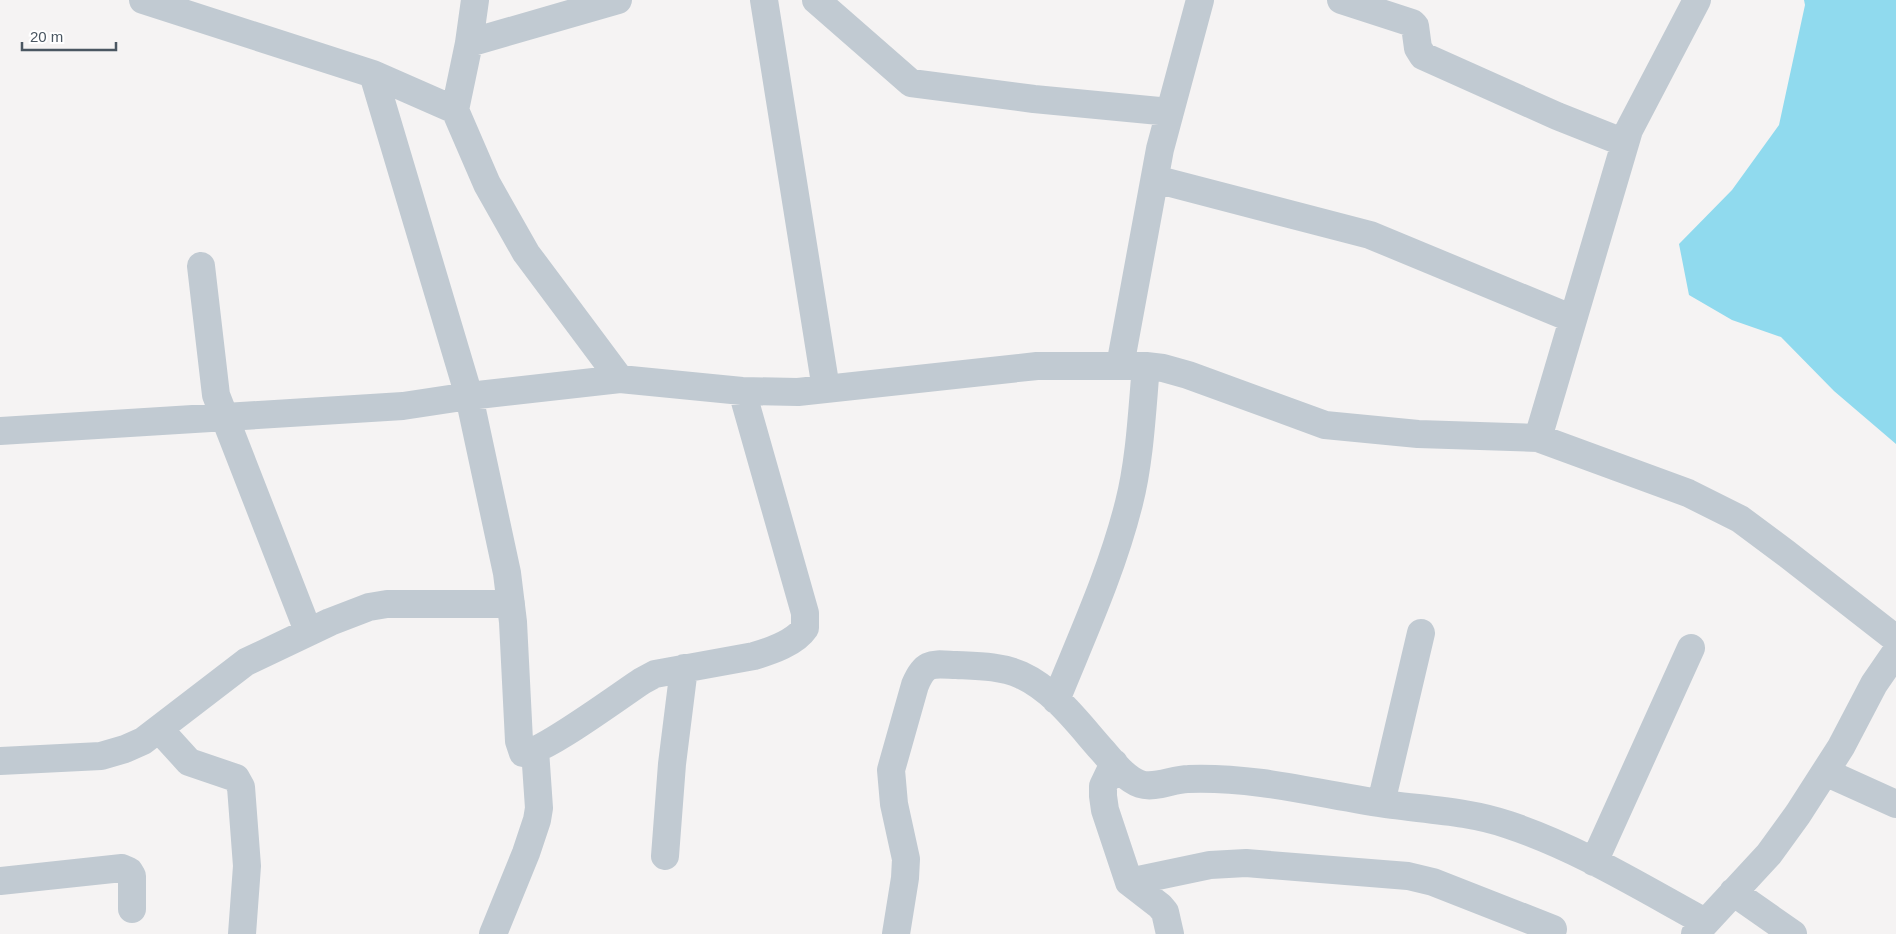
<svg xmlns="http://www.w3.org/2000/svg" width="1896" height="934" font-family="Helvetica,sans-serif">
<style>
.water{fill:#90daee}
.lines{fill:none;stroke-linecap:round;stroke-linejoin:round}
.street{stroke:#c1cad2;stroke-width:28}
</style>
<rect width="100%" height="100%" fill="#f5f3f3"/>
<!-- water -->
<path class="water" d="M1804 0H1896V444L1834 391 1781 337 1732 320 1689 295 1679 244 1732 190 1779 125 1805 5Z"/>
<g class="lines">
<!-- street -->
<path class="street" d="M143 0 373 74 455 110 487 184 526 253 620 379
M764 0 826 389
M816 0 911 83 1034 99 1170 112
M1341 0 1412 23 1415 26 1418 48 1423 56 1557 116 1625 143
M469 43 618 0
M373 74 469 396 507 573 513 622 519 741 523 753C541 754 622 694 642 681L655 674 754 656C771 651 795 643 805 628V613L742 391
M455 110 469 43 475 0
M1155 179 1370 235 1573 319
M201 266 216 395 308 631
M1120 366 1160 149 1200 0
M0 431 403 406 469 396 620 379 742 391 798 392 1037 366H1146L1163 368 1188 375 1325 425 1418 434 1538 438 1688 493 1740 519 1787 554 1896 639
M1538 438 1629 130 1697 0
M1056 700C1082 636 1112 571 1129 503 1140 460 1142 410 1146 366
M159 729 189 762 236 778 241 787 247 866 242 934
M0 761 101 756 125 749 143 741 246 662 330 622 369 607 387 604H511
M1114 763 1103 786V796L1105 810 1129 882 1160 906 1165 912 1170 934
M1825 772 1896 804
M1381 803 1421 633
M665 856 672 764 684 668
M1594 862 1691 648
M0 881 122 868 129 871 132 876V909
M1129 882 1210 865 1246 863 1408 876 1433 882 1553 929
M1733 892 1793 934
M493 934 526 853 537 820 539 808 535 750
M896 934 905 878 906 859 894 804 891 770 915 685C925 661 932 664 956 665 978 666 1001 666 1021 675 1054 690 1078 723 1101 749 1112 761 1124 778 1140 784 1155 789 1173 779 1188 779 1213 778 1238 780 1262 783 1306 789 1349 799 1392 805 1431 810 1472 812 1509 825 1578 848 1641 887 1705 922
M1695 934 1769 854 1798 814 1841 747 1874 684 1896 652"/>
</g>
<!-- scale -->
<path d="M22 42v8h94v-8" fill="none" stroke="#4a5661" stroke-width="2.5"/>
<text x="30" y="42" font-size="15" fill="#4a5661" stroke="#ffffff" stroke-width="4" paint-order="stroke">20 m</text>
</svg>
